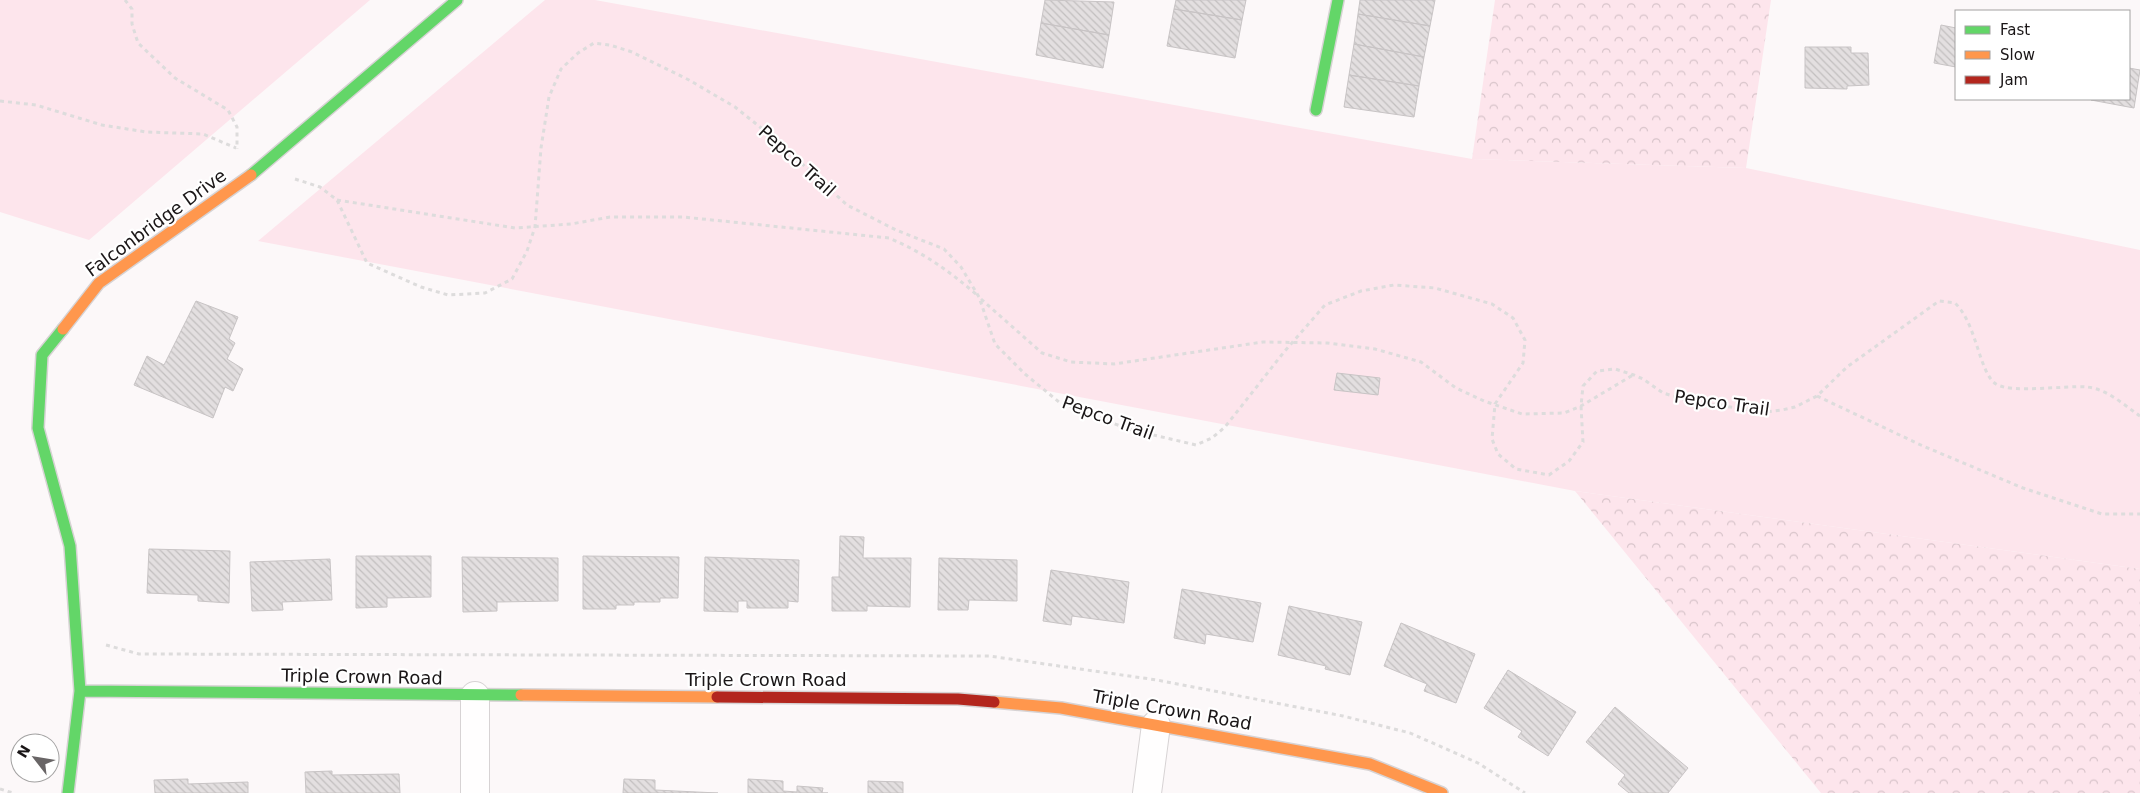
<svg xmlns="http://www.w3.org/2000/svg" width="2140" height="793" font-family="'DejaVu Sans',sans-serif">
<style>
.grass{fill:#fde5ec}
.forest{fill:url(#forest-crowns)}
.building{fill:url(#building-back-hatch);stroke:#c8c4c5}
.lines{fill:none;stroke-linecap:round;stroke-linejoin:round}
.street-casing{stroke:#d7d3d4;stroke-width:30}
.fast-casing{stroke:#d7d3d4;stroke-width:14}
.slow-casing{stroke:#d7d3d4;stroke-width:14}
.jam-casing{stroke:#d7d3d4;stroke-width:14}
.path{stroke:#dddcdc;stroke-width:3;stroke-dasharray:4 4;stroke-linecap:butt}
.street{stroke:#fffefe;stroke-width:28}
.fast{stroke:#63d668;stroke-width:11}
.slow{stroke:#ff974d;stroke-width:11}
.jam{stroke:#b3261e;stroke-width:11}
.labels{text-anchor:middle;stroke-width:4.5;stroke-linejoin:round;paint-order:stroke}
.street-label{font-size:18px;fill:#1a1617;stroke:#fff}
</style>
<defs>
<pattern id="forest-crowns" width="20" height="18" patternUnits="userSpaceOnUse" patternTransform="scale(1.25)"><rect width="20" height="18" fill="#fde5ec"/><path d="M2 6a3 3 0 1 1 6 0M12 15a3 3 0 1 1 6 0" fill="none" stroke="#d8c4ca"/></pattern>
<pattern id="building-back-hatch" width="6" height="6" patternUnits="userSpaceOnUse" patternTransform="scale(1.25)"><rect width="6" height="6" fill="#e3dfe0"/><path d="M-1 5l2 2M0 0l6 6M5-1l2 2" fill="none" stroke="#c2bfbf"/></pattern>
</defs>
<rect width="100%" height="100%" fill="#fcf8f9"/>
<!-- grass -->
<path class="grass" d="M0 0H370L89 240 0 212Z
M545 0H595L1472 159 1746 168 2140 250V569L1575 491 258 241Z"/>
<!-- forest -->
<path class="forest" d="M1495 0H1771L1746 168 1472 159Z
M1575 491 2140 569V793H1821Z"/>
<!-- building -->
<path class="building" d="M1045 0 1114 2 1109 35 1041 23Z
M1176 0H1246L1242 20 1174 9Z
M1360 0H1435L1430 26 1358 14Z
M1174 9 1242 20 1235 58 1167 46Z
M1358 14 1430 26 1424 57 1354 44Z
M1041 23 1109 35 1103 68 1036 55Z
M1941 25 1956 28V67L1934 63Z
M1354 44 1424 57 1419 86 1349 75Z
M1805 47H1851V53H1868L1869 85 1847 86V89L1805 88Z
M2129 68 2140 70 2134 108 2091 100 2129 99Z
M1349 75 1419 86 1414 117 1344 107Z
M196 301 238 317 229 339 235 343 227 359 243 369 233 391 225 387 213 418 134 385 147 356 164 365Z
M1337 373 1380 378 1378 395 1334 390Z
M840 536 864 537 863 558H911L910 607 867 606V611H832V577H839Z
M149 549 230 551 229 603 198 601V595L147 593Z
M356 556H431V597L387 598V607L356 608Z
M583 556 679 557 678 598H660V602H634V605H616V609H583Z
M462 557 558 558V601L497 602V611L463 612Z
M705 557 799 560 798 602 788 601V608H747V601H738V612L704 611Z
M939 558 1017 560V601L969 600 968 610H938Z
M330 559 332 600 282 602 283 610 252 611 250 562Z
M1051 570 1129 582 1124 623 1072 616 1071 625 1043 621Z
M1182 589 1261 603 1253 642 1206 634 1205 644 1174 638Z
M1289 606 1362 622 1350 675 1325 669 1326 666 1278 655Z
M1401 623 1475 654 1456 703 1424 691 1427 684 1384 666Z
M1508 670 1576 712 1548 756 1518 737 1522 731 1484 708Z
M1615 707 1688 768 1668 793H1629L1618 784 1625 775 1586 742Z
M332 771V775L399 774 400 793H306L305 772Z
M188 779V784L248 782V793H155L154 780Z
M624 779 655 780V790L718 793H623Z
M748 779 783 781V791L797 792V786L823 788 822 793H828H748Z
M868 781 903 782V793H868Z"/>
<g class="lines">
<defs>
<path id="street" d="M475 696V793
M1147 793 1156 725"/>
<path id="fast" d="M1316 110 1338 0
M251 175 457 0
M63 329 42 355 38 428 70 546 80 691 68 793
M80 691 521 695"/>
<path id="slow" d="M63 329 99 283 251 175
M521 695 717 697
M994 702 1061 708 1370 764 1442 793"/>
<path id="jam" d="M717 697 958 699 994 702"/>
</defs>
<!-- street casing -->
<use href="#street" class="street-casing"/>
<!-- fast casing -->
<use href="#fast" class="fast-casing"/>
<!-- slow casing -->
<use href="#slow" class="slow-casing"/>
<!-- jam casing -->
<use href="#jam" class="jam-casing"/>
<!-- path -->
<path class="path" d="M125 0 132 9V24L138 43 175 78 228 110 237 127V149
M0 101 36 105 102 125 146 132 203 134 236 148
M295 179 320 187 337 200 367 263 421 287 448 295 485 293 512 279 527 251 535 227 541 148 549 97 561 69 578 53 594 43 610 45 632 52 689 80 735 107 775 139 847 205 896 230 944 249 961 267 979 297 995 344 1025 374 1059 402 1128 429 1196 445 1212 438 1225 427 1284 352 1325 305 1361 291 1394 285 1435 288 1492 304 1513 318 1525 340 1523 363 1495 404 1492 439 1498 454 1516 469 1549 475 1569 461 1583 442 1581 406 1583 386 1597 371 1615 369 1634 375 1643 379 1663 393 1693 402 1766 412 1782 410 1795 407 1817 396 1847 367 1939 301 1955 303C1977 324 1979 373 1996 384 2011 394 2066 385 2087 387 2107 389 2124 405 2140 416
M337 200 515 228 571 224 610 217H683L889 238C924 253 948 270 977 295
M981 299 1042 353 1071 362 1114 364 1263 342 1327 343 1375 349 1421 362 1456 388 1484 401 1522 414 1564 413 1581 406 1633 375
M1817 396 1923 446 2023 488 2102 514H2140
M106 645 139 654 989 656 1157 680 1343 716 1410 733 1478 763 1525 793
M0 789 13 793"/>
<!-- street -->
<use href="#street" class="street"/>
<!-- fast -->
<use href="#fast" class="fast"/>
<!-- slow -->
<use href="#slow" class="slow"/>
<!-- jam -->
<use href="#jam" class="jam"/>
</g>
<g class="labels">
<!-- street labels -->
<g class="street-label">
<text transform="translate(797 161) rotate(42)" y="6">Pepco Trail</text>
<text transform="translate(156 223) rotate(-36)" y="6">Falconbridge Drive</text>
<text transform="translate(1722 403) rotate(8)" y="6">Pepco Trail</text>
<text transform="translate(1108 418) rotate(20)" y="6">Pepco Trail</text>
<text transform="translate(362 677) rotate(1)" y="6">Triple Crown Road</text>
<text x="766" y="686">Triple Crown Road</text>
<text transform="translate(1172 710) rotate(10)" y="6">Triple Crown Road</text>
</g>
</g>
<!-- legend -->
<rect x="1955" y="10" width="175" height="90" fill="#ffffff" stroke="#a3a2a2"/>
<rect x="1965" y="26" width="25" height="8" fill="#63d668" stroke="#a3a2a2"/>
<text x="2000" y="35" font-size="15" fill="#1a1617">Fast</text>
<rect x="1965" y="51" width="25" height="8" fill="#ff974d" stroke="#a3a2a2"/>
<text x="2000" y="60" font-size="15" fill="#1a1617">Slow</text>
<rect x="1965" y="76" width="25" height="8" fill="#b3261e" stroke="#a3a2a2"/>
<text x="2000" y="85" font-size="15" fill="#1a1617">Jam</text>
<!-- north arrow -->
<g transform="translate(35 758) rotate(301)"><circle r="24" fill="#ffffff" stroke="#a3a2a2"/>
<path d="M0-4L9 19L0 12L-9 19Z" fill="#696566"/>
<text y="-8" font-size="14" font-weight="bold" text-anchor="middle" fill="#1a1617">N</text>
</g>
</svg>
